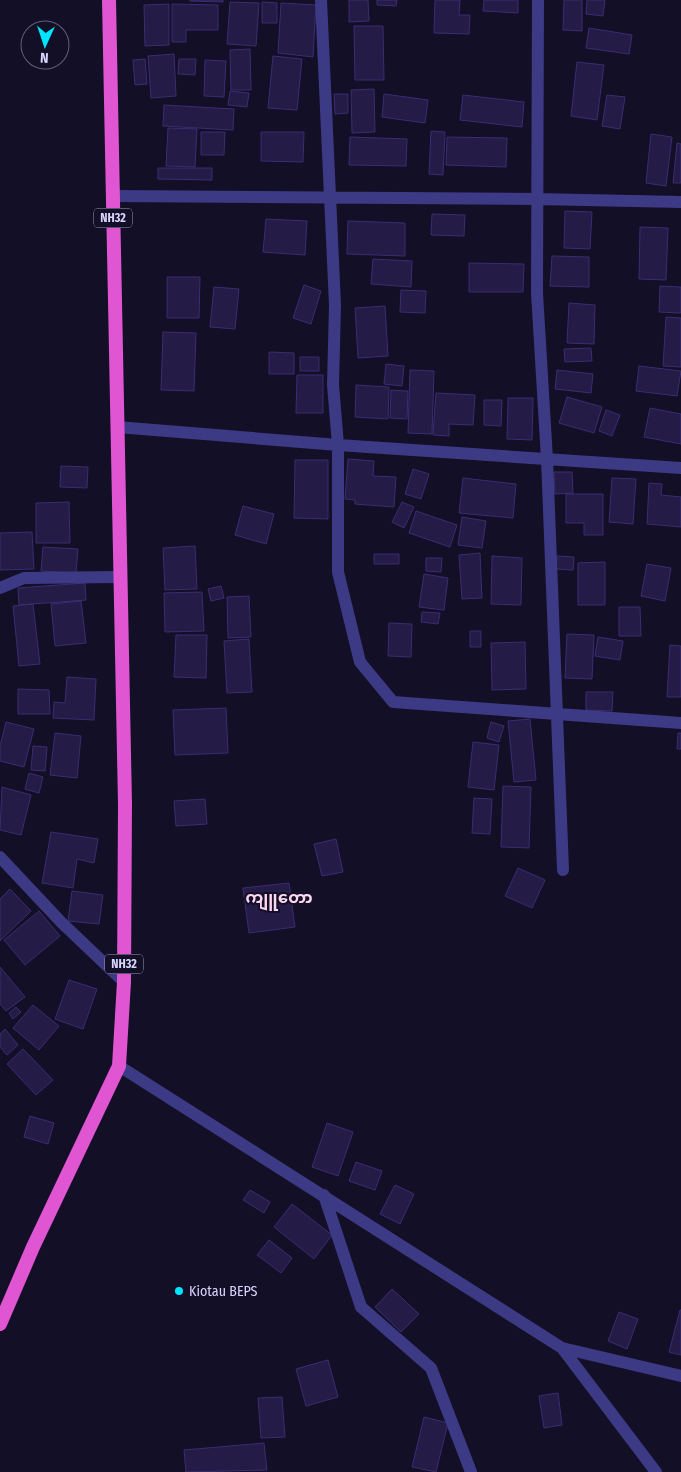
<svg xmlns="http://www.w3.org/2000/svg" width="681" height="1472" font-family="'Fira Sans Condensed','Noto Sans Myanmar',sans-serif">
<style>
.building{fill:#241b47;stroke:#3b2d73}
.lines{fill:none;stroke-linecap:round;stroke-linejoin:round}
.minor{stroke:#3d3a85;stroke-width:12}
.trunk{stroke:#e055d1;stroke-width:14}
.poi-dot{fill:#00e5ff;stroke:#130f26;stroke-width:2}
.labels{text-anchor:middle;stroke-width:4;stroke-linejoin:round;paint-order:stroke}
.shield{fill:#130f26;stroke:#9e99be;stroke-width:1}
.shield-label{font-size:12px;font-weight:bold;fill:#d9d4ff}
.poi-label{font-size:14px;fill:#d9d4ff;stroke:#130f26;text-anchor:start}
.quarter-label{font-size:16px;font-weight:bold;fill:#ffd6f0;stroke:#130f26}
</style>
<rect width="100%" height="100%" fill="#130f26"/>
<!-- building -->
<path class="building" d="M190 0H223V2L190 1Z
M349 0H368L369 21 349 22Z
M377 0H397L396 6 377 5Z
M435 0H460L459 15H470L469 34 434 33Z
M484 0H518V13L483 11Z
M564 0H582V31L563 30Z
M587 0H605L603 16 586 14Z
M230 2 259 3 256 46 227 44Z
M262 2 277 3V23H262Z
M281 3 316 5 313 57 278 53Z
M169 4V45L145 46 144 5Z
M172 4 218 5V30H186V42H172Z
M354 26H383L384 80H355Z
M589 28 632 35 629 54 586 48Z
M250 49 251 90H231L230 50Z
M174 54 176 96 151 98 148 56Z
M273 56 302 59 297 110 268 108Z
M145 59 147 84 135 85 133 60Z
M179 59H196L195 75 178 74Z
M205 60 226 61 224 97 204 96Z
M577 62 604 65 597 120 571 116Z
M374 89 375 132 352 133 351 90Z
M230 91 249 93 247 107 228 105Z
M334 94H348V113L335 114Z
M384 94 428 100 425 123 382 117Z
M463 95 524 102 522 127 460 120Z
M607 95 625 97 620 129 602 126Z
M164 105 234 109 233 130 163 126Z
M168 128 197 129 195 167 166 166Z
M431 131 445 132 443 175 429 174Z
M201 132H225L224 155H201Z
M261 132H304L303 162 261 161Z
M651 134 672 137 666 186 646 183Z
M350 137 407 139 406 166 349 165Z
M447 137 507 138 506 167 446 165Z
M677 143 681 144V183H673Z
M158 168H212V180L158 179Z
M565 211 592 212 590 249 564 248Z
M432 214 465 215 464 236 431 235Z
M266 219 307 221 305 255 263 252Z
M348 221 405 223V256L347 254Z
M640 227 668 228 666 280 639 279Z
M552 256 589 257V287L550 286Z
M373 259 412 261 411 287 371 284Z
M469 263 524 264 523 292H469Z
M167 277H200L199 318H167Z
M304 285 321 291 311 324 293 318Z
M660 286 681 287V313L659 312Z
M214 287 239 289 235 329 210 327Z
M401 290 426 291 425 313 400 312Z
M569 303 595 305 594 344 567 343Z
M385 306 388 356 358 358 355 308Z
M666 317 681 318V367L663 366Z
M163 332 196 333 194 391 161 390Z
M591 348 592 361 565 362 564 349Z
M269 352 294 353V374H269Z
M300 357H319V371H300Z
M386 364 404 366 402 386 384 384Z
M639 366 681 371 677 396 636 391Z
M410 370 434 371 432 434 408 433Z
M557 370 593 374 591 393 555 389Z
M297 375H323V413H296Z
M356 385 389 387 388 419 355 417Z
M391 390 408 391 407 419 390 418Z
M436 393 475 395 473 425 449 424V436L433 435Z
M567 397 602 407 594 433 559 423Z
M508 398H533L532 440 507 439Z
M484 400H502L501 426 484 425Z
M650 408 681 414V444L644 437Z
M606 410 620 415 612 436 599 431Z
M348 459 374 461 373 476 396 477 394 507 355 504V500L345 499Z
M295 460H328V519L294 518Z
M61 466 88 467 87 488 60 487Z
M413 469 429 474 421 499 405 494Z
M554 472H572L573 493 555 494Z
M463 478 516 484 513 518 459 513Z
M612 478 636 479 633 524 609 522Z
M649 483 662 484 661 495 681 497V527L647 524Z
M566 494H603V535H584V523H566Z
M69 502 70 543H36V503Z
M402 502 414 507 404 528 392 522Z
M243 506 274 514 266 544 235 535Z
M416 511 457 525 450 547 409 533Z
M462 517 486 521 482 548 458 545Z
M32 532 34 569 0 570V533Z
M195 546 197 589 165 590 163 548Z
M43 547 78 549 76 573 41 571Z
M480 553 482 598 462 599 459 555Z
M374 554H399V564H374Z
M492 556 522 558 521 605 491 604Z
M557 556 574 557 573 570 556 569Z
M426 558H442L441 572 426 571Z
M605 562V605H578V563Z
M647 564 671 568 665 601 641 596Z
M424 574 448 578 444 610 419 607Z
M85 583 86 600 19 605 18 588Z
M221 586 224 598 211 601 208 589Z
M202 592 204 631 165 632 164 593Z
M249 596 251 637 228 638 227 597Z
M81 601 86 643 55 646 51 604Z
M33 604 40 664 19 666 13 606Z
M619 607H640L641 636H619Z
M422 612 440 613 438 624 421 622Z
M389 623 412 624 411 657 388 656Z
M470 631H481V647H470Z
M567 634 594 635 592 679 565 678Z
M176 635H207L206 678 174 677Z
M598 637 623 641 620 660 595 656Z
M249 639 252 692 227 693 224 641Z
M525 642 526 689 492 690 491 643Z
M670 645 681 646V697H667Z
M67 677 96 679 94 720 53 718 54 702 65 703Z
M18 689 49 690 50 714H18Z
M586 692H613L612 711 586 710Z
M226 708 228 753 175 755 173 710Z
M530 719 536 780 514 782 508 721Z
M6 722 34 729 24 767 0 761V746Z
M491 722 504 726 499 742 487 738Z
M55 733 81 736 77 778 50 775Z
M678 733H681V749H677Z
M473 742 499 745 494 790 468 787Z
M33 746 47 747 45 771 31 770Z
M29 773 43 777 39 793 25 789Z
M503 786 531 787 529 848 501 847Z
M2 787 31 795 21 835 0 830Z
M474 798 492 799 490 834 472 833Z
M205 799 207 824 176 826 174 801Z
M51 832 98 839 94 863 77 859 73 888 42 883Z
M336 839 343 872 322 876 314 844Z
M518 868 545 880 532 908 505 896Z
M289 883 295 927 249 933 243 888Z
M10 889 31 911 0 941V899Z
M72 891 103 895 99 924 68 921Z
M39 911 60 936 25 965 4 940Z
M0 967 25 997 6 1011 0 1004Z
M69 980 97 989 83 1029 55 1019Z
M33 1005 59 1026 39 1050 13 1028Z
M16 1007 21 1012 13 1019 9 1013Z
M5 1029 18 1045 7 1055 0 1047V1034Z
M23 1049 53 1080 36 1095 7 1064Z
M30 1116 54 1123 48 1144 24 1137Z
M327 1123 353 1132 338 1176 312 1167Z
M356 1162 382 1171 375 1190 349 1181Z
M395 1185 414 1194 400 1224 380 1214Z
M250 1190 270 1202 264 1213 243 1200Z
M292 1204 332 1235 314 1259 274 1227Z
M269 1240 292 1258 281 1273 257 1255Z
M392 1289 419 1314 401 1332 375 1307Z
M680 1310H681V1355L669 1352Z
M619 1312 638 1319 627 1349 608 1341Z
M328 1360 338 1397 306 1406 296 1369Z
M558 1393 562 1425 544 1428 539 1396Z
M282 1397 285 1437 261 1438 258 1398Z
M424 1417 448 1423 436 1472 412 1467Z
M264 1443 267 1470 186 1472 184 1450Z"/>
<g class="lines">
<!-- minor -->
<path class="minor" d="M321 0 335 305 333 385 338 445V572L360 662 393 702 681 723
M538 0 537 293 547 459 563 870
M113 196 536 199 681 202
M117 427 338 445 681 468
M0 588 24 578 119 577
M0 857 61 922 124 982
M119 1066 562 1348 656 1472
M324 1195 361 1307 431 1368 471 1472
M562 1348 681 1376"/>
<!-- trunk -->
<path class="trunk" d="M0 1324 33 1247 119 1066 124 982 125 804 109 0"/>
</g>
<!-- markers -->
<circle class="poi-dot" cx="179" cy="1291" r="5"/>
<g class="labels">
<!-- shield labels -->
<g class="shield">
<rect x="94" y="208.5" width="38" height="19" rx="4"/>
<rect x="105" y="954.5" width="38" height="19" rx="4"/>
</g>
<g class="shield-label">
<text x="113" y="222">NH32</text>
<text x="124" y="968">NH32</text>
</g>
<!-- poi labels -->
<g class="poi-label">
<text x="189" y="1296">Kiotau BEPS</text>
</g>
<!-- quarter labels -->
<g class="quarter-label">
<text x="279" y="903">ကျူတော</text>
</g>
</g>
<!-- north arrow -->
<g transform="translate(45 45) rotate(183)"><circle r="24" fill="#130f26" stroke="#625e7d"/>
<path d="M0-4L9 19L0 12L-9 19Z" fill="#00e5ff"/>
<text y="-8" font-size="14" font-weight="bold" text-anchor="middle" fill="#d9d4ff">N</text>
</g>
</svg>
